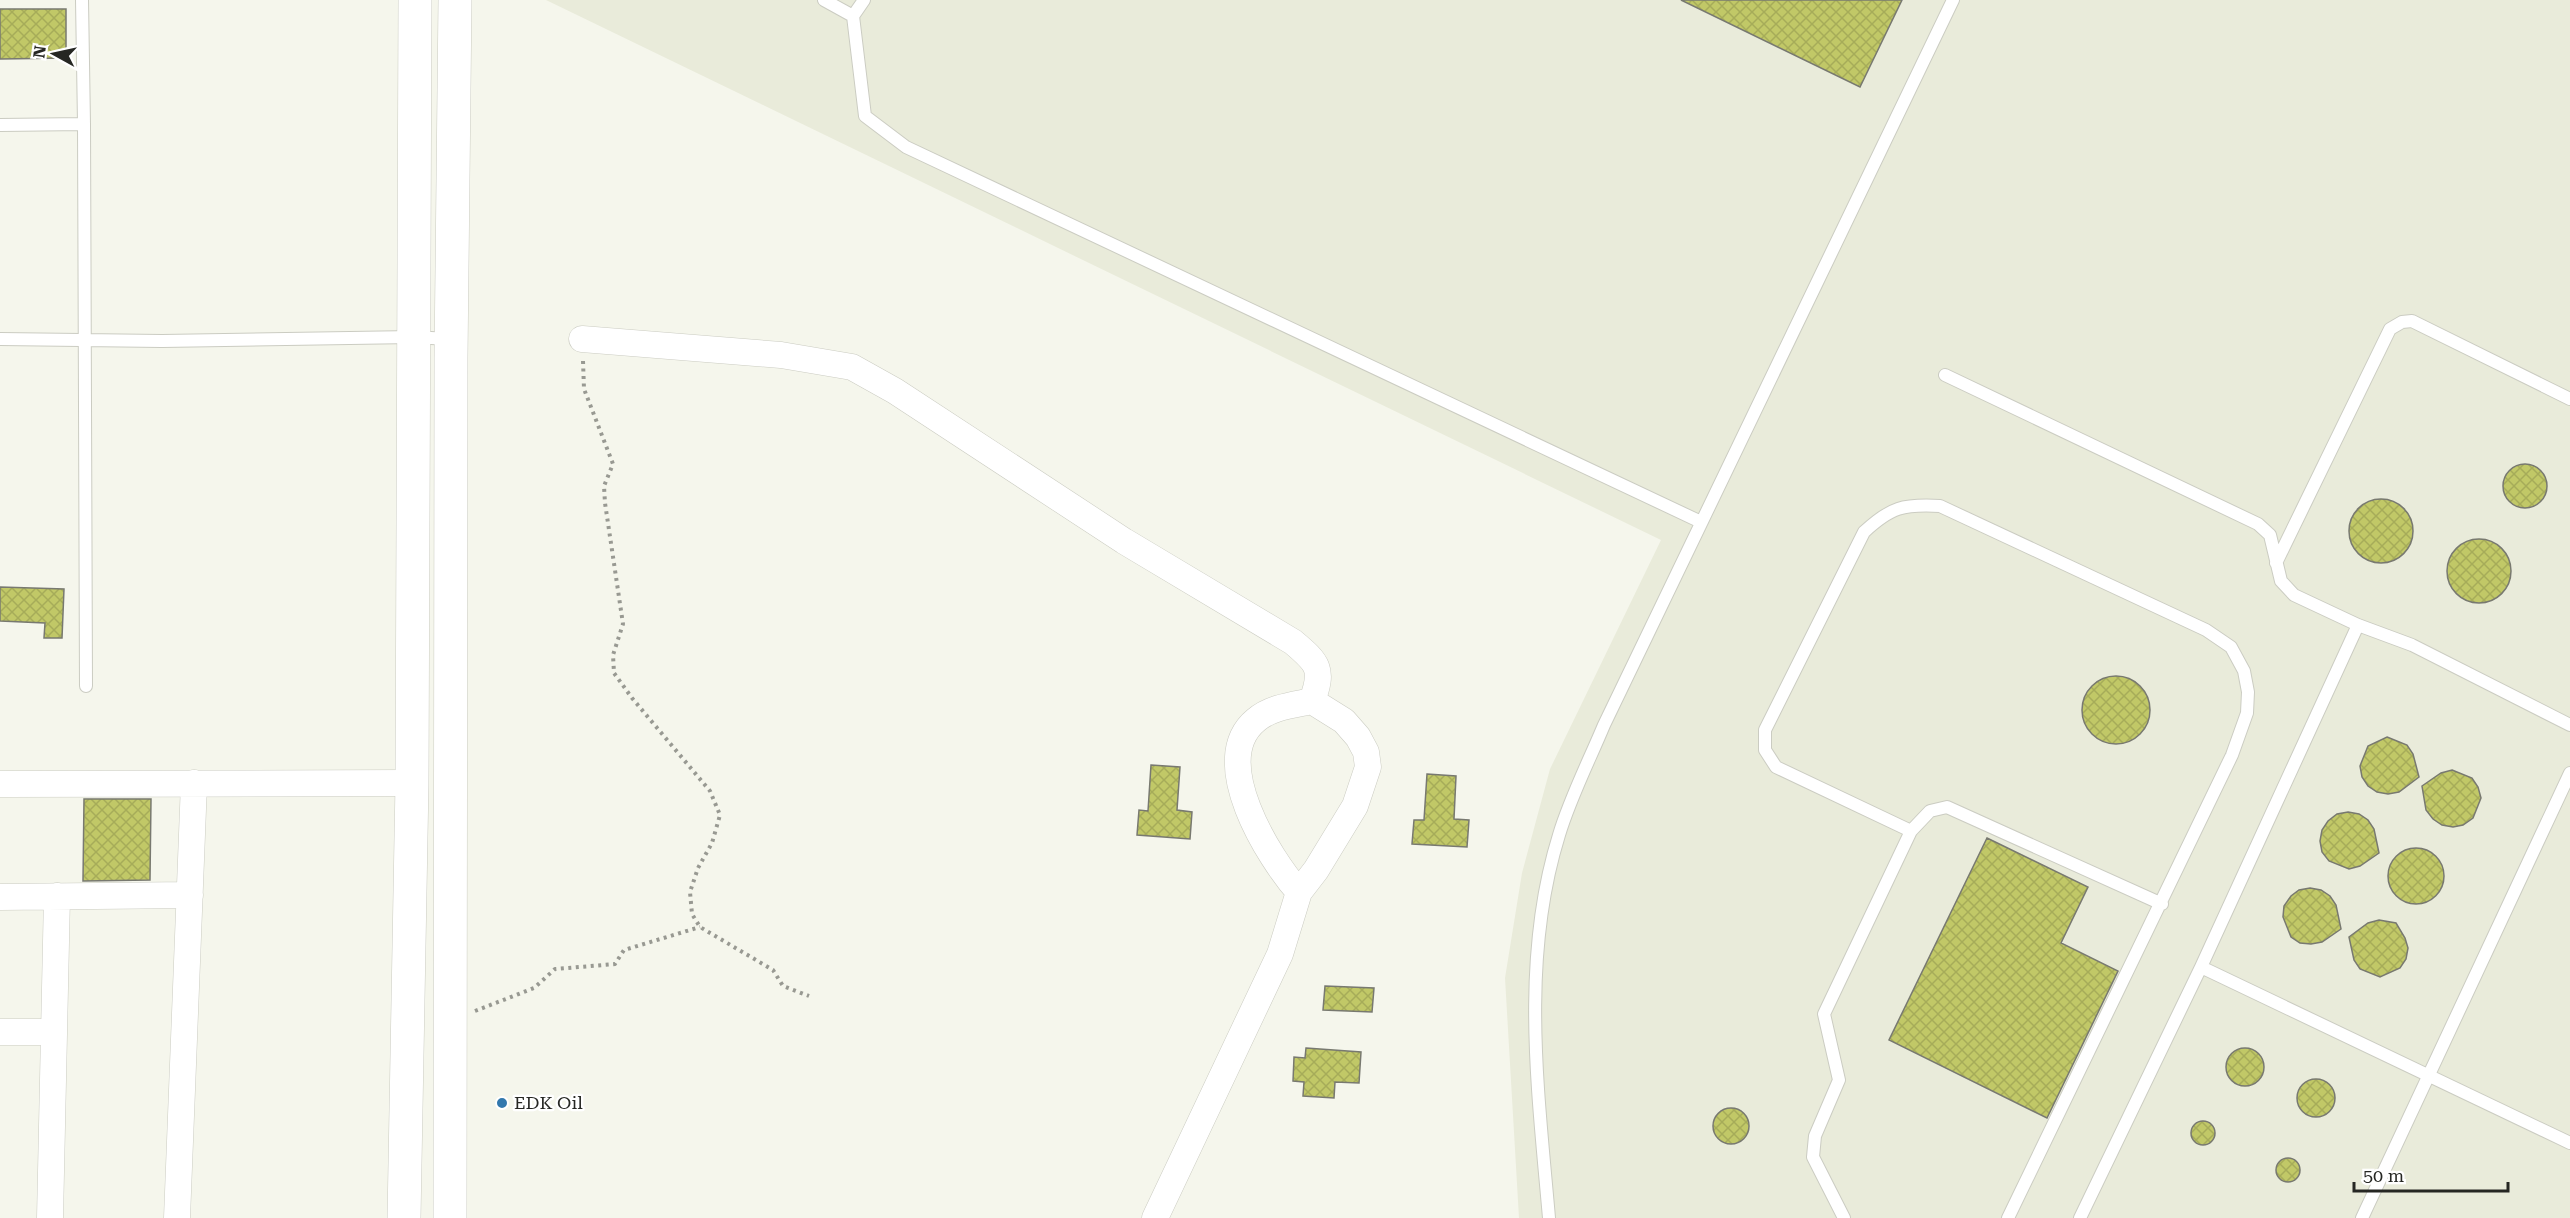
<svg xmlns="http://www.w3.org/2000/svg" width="2570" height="1218" font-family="'Roboto Serif',serif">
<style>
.built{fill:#e9ebda}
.building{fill:url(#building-cross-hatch);stroke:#787970;stroke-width:1.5}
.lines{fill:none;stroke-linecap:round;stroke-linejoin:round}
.lane-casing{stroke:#cbccc2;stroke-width:14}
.street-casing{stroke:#cbccc2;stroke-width:27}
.highway-casing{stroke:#cbccc2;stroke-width:34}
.path{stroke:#989992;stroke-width:4;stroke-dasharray:3 4.5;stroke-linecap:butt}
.lane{stroke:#fff;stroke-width:12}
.street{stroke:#fff;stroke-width:26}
.highway{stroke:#fff;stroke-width:33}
.poi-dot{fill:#3278ad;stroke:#fff;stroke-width:2}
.labels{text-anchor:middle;stroke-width:4.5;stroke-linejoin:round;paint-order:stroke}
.poi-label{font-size:18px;fill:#262723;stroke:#fff;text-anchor:start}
</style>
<defs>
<pattern id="building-cross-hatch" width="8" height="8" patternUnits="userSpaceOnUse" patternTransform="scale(1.5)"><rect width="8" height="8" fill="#c1c867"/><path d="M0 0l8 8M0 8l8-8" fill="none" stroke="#a6ac59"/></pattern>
</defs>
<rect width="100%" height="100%" fill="#f5f6ec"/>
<!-- built -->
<path class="built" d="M546 0H2570V1218H1519L1505 978 1522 873 1550 769 1661 540Z"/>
<!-- building -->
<path class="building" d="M1681 0H1902L1860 87Z
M0 9H66V58L0 59Z
M2503 486a22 22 0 1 1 44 0a22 22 0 1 1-44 0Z
M2349 531a32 32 0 1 1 64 0a32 32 0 1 1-64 0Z
M2447 571a32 32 0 1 1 64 0a32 32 0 1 1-64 0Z
M0 587 64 589 62 638H44L45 623 0 621Z
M2082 710a34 34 0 1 1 68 0a34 34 0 1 1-68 0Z
M2387 737 2407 745 2413 754 2419 777 2399 792 2388 794 2377 792 2368 786 2362 777 2360 766 2368 746Z
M1151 765 1180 767 1177 810 1192 812 1190 839 1137 835 1139 810 1148 811Z
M2452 770 2472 778 2478 787 2481 798 2473 818 2463 825 2453 827 2442 825 2433 819 2426 810 2422 786 2441 773Z
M1427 774 1456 776 1454 819 1469 820 1467 847 1412 844 1414 820H1424Z
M84 799H151L150 880 83 881Z
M2348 812 2359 814 2368 820 2374 829 2379 853 2360 866 2349 869 2329 861 2322 852 2320 841 2322 830 2328 821 2337 814Z
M1987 838 2088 887 2061 943 2118 971 2047 1118 1889 1040Z
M2388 876a28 28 0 1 1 56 0a28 28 0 1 1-56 0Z
M2310 888 2321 890 2330 896 2336 905 2341 929 2322 942 2311 944 2300 943 2291 937 2283 917 2284 906 2291 896 2299 890Z
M2379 920 2396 923 2405 938 2408 948 2406 959 2400 968 2380 977 2360 969 2354 960 2349 937 2368 923Z
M1325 986 1374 988 1372 1012 1323 1010Z
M2226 1067a19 19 0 1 1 38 0a19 19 0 1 1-38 0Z
M1306 1048 1361 1052 1359 1083 1335 1082 1334 1098 1303 1096 1304 1082 1293 1081 1294 1057 1305 1058Z
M2297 1098a19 19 0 1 1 38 0a19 19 0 1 1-38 0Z
M1713 1126a18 18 0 1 1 36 0a18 18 0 1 1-36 0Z
M2191 1133a12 12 0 1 1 24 0a12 12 0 1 1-24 0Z
M2276 1170a12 12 0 1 1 24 0a12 12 0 1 1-24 0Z"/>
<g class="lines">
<defs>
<path id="lane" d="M82 0 84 124
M824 0 853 16 865 116 906 147 1701 522
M853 16 864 0
M0 125 84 124 86 686
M0 339 162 341 413 337 449 339
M1945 375 2258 524 2270 535 2281 581 2294 595 2358 625 2412 645 2570 725
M2276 563 2390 329 2402 322 2412 321 2570 399
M1911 831 1930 811 1947 807 2162 904
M2201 967 2570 1143
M1549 1218C1538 1090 1520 960 1559 835 1570 798 1589 761 1604 725L1953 0
M1844 1218 1813 1157 1815 1136 1839 1080 1824 1014 1911 831 1776 767 1765 750V730L1864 532C1891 507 1903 504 1940 506L2206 630 2231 647 2244 671 2248 692 2247 713 2232 755 2008 1218
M2080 1218 2201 967 2358 625
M2362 1218 2570 773"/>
<path id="street" d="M582 339 781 355 852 367 895 391 1124 541 1293 642C1318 663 1324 669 1312 701
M0 784 412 783
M0 897 190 895
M0 1032H54
M50 1218 57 896
M177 1218 194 783
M1155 1218 1280 954 1299 892 1316 870 1355 806 1368 767 1366 752 1358 737 1344 721 1312 701C1293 705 1271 707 1256 720 1207 760 1269 858 1299 892"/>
<path id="highway" d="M404 1218 412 783 415 0
M450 1218 451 358 455 0"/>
</defs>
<!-- lane casing -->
<use href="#lane" class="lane-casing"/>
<!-- street casing -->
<use href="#street" class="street-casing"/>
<!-- highway casing -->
<use href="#highway" class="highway-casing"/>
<!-- path -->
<path class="path" d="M583 361 584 389 613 464 604 486 605 503 623 624 613 655 614 673 632 698 710 791 720 815 712 843 698 868 690 892 692 914 700 927 773 970 783 986 809 996
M475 1011 534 988 555 969 615 964 624 950 700 927"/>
<!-- lane -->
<use href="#lane" class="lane"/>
<!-- street -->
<use href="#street" class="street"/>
<!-- highway -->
<use href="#highway" class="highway"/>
</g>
<!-- markers -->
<circle class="poi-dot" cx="502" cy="1103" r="6"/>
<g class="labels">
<!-- poi labels -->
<g class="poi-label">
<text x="514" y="1109">EDK Oil</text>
</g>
</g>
<!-- north arrow -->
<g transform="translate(54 54) rotate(278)" stroke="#ffffff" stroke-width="4.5" paint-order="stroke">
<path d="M0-4.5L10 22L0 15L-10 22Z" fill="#262723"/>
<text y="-9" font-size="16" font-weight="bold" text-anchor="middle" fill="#262723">N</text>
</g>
<!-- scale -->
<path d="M2354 1182v9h154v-9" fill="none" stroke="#262723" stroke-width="3"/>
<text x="2363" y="1182" font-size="18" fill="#262723" stroke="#ffffff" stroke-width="4.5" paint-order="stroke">50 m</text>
</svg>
